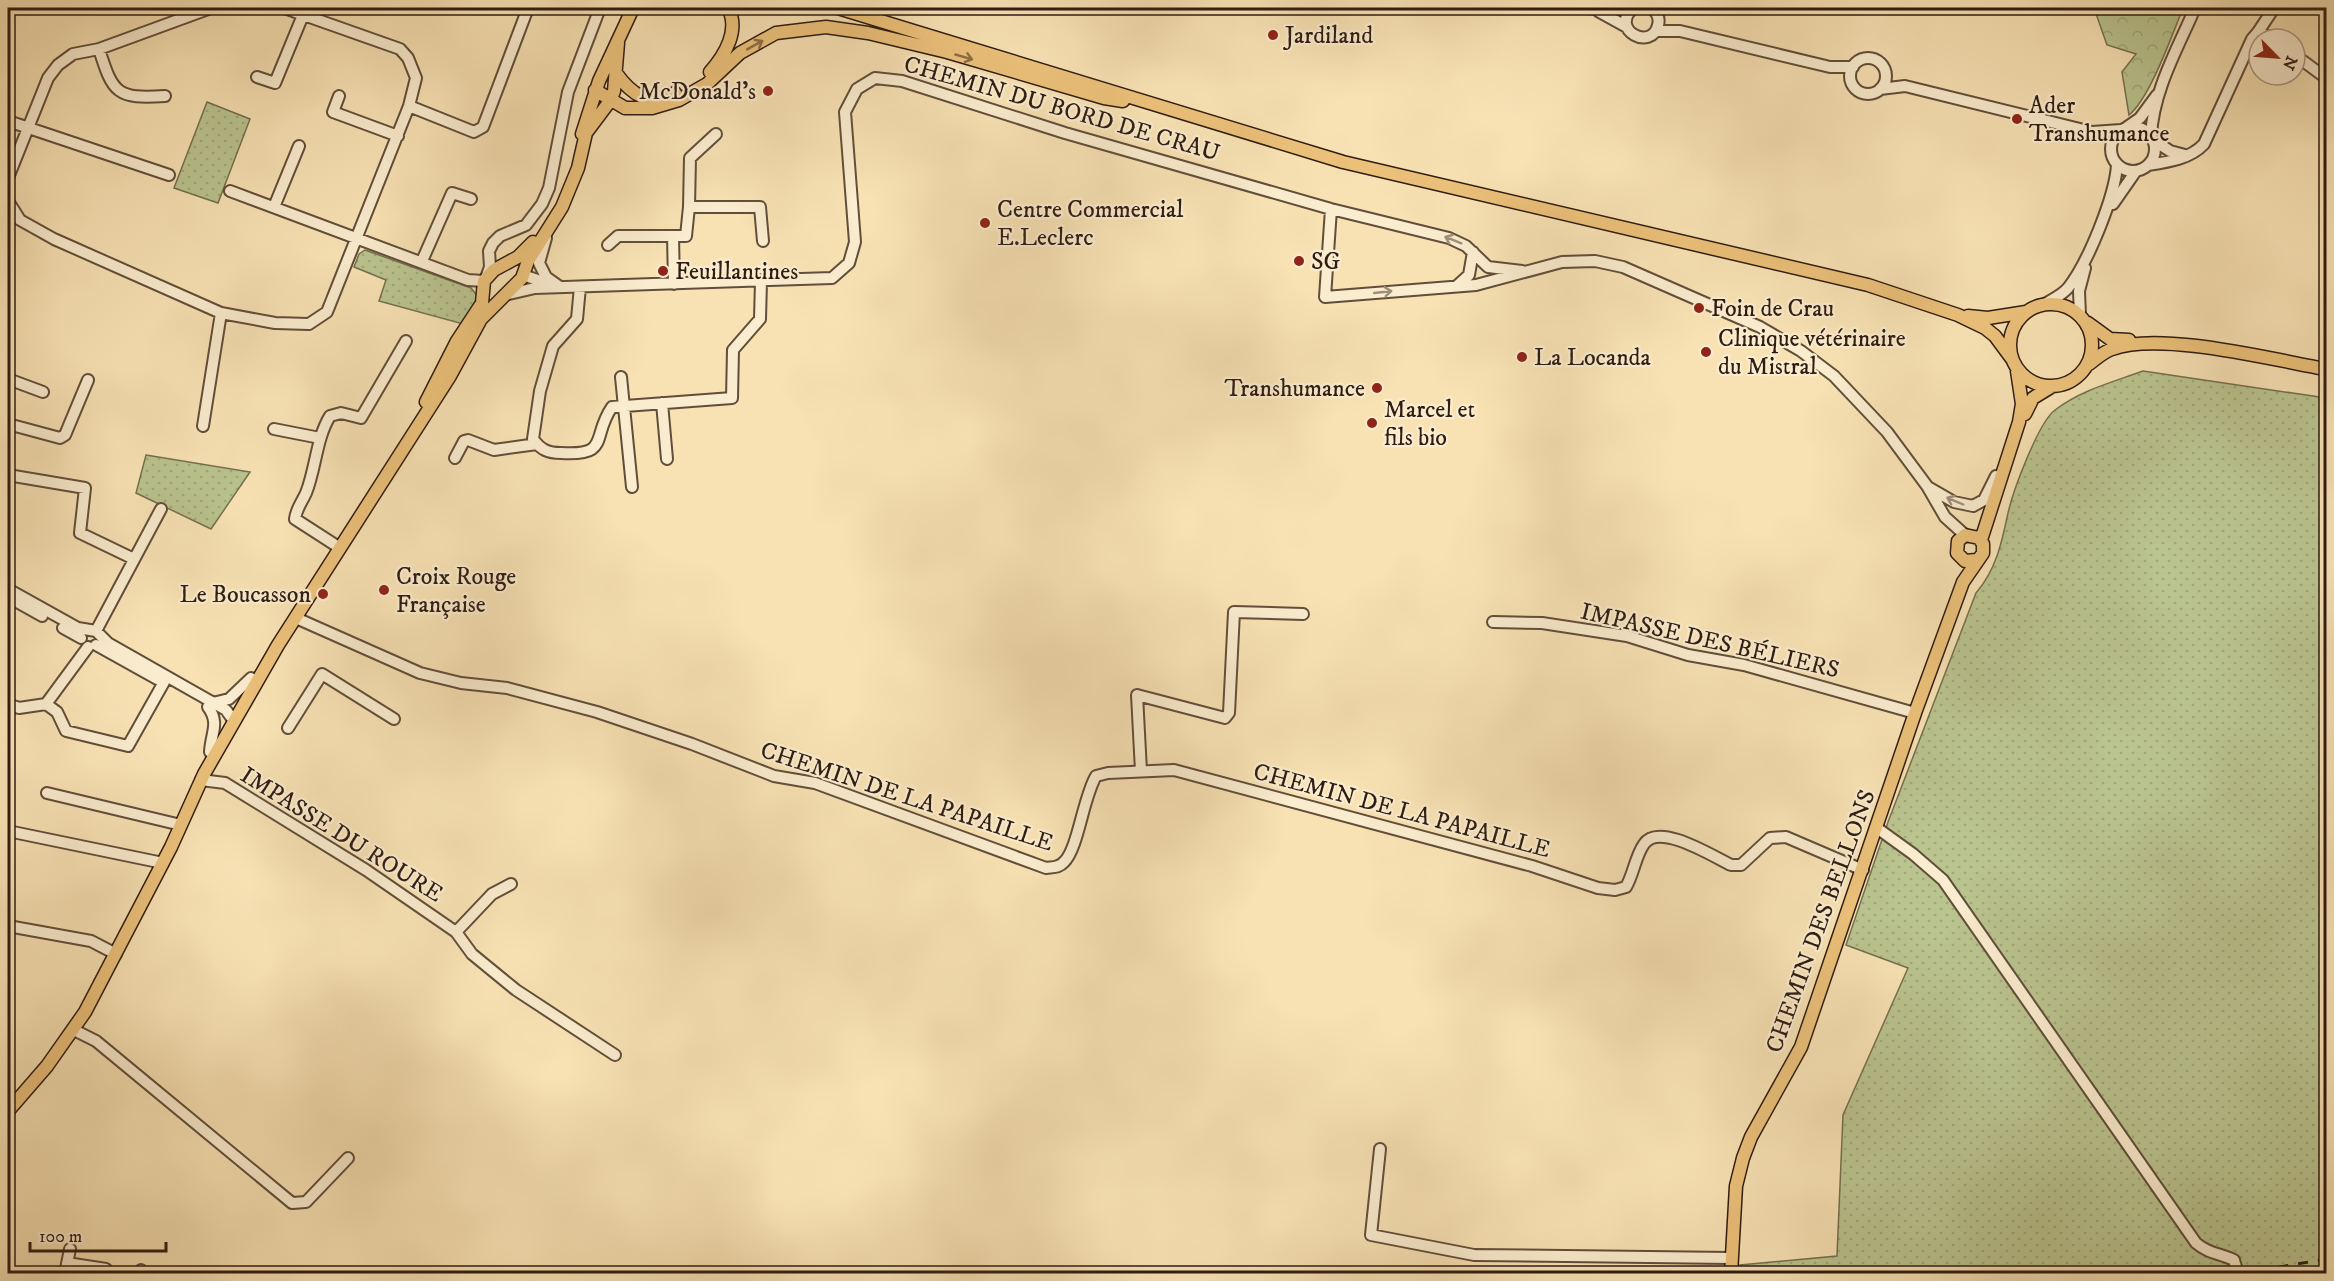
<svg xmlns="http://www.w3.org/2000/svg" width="2334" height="1281" font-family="'IM FELL DW Pica',serif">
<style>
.grass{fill:url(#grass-dots);stroke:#747050;stroke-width:1.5}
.forest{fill:url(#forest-crowns);stroke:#747050;stroke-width:1.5}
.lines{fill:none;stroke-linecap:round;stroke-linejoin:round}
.minor-casing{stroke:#614e3a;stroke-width:14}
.major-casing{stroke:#2f1c12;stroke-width:15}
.minor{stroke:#faecce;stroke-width:10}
.major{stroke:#ecc17a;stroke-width:12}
.rail{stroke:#2f1c12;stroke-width:3;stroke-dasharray:10 10;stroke-linecap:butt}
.oneway{stroke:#8e6e46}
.oneway2{stroke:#9f8e79}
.poi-dot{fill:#8f2418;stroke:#faecce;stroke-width:2}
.labels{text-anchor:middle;stroke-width:4.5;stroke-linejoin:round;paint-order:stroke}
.poi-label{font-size:24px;fill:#2f1c12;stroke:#faecce;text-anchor:start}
.street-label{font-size:24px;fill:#2f1c12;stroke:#faecce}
</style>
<defs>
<pattern id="grass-dots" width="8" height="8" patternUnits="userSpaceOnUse" patternTransform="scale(1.5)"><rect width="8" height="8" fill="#bac48f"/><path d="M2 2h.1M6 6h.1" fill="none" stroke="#a0a87a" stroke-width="1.8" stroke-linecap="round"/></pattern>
<pattern id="forest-crowns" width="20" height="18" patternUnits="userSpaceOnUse" patternTransform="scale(1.5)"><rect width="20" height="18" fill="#bac48f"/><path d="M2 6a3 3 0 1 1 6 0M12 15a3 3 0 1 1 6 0" fill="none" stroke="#a0a87a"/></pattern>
</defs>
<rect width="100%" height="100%" fill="#f8e2b4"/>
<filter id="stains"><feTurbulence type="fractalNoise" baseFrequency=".00333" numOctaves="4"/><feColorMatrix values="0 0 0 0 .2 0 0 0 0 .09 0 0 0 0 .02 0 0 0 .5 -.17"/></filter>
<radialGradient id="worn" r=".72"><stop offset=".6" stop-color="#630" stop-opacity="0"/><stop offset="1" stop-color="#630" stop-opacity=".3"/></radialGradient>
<!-- grass -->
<path class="grass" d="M207 102 250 119 218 203 174 188Z
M365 250 471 288 479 298 463 324 379 301 386 280 354 267 359 254Z
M2143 371 2326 398V1273L1740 1274V1265L1837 1256 1843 1115 1908 968 1846 945 1888 822 1976 593C1996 570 2002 542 2008 513 2013 491 2038 423 2055 410 2081 390 2113 382 2143 371Z
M146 455 250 472 211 529 136 493Z"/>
<!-- forest -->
<path class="forest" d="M2094 8H2177L2182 11C2171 37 2150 98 2129 115L2122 72 2136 54 2107 45Z"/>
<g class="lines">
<defs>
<path id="minor" d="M1585 8 1630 10
M1633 8C1609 30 1652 52 1658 25 1660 18 1657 12 1651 8
M1598 11 1627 27
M1656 31H1680L1830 67H1853
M2258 32 2274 8
M99 49C113 94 117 99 165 96
M2295 55 2326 78
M1850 76a18 18 0 1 1 36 0a18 18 0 1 1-36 0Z
M257 77 275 83 303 15
M1880 89 1905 86 2092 132 2121 130
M339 96 333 112 398 136
M409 106 474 132 483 127 528 8
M8 121 169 175
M2111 149a22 22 0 1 1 44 0a22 22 0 1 1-44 0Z
M2127 127 2140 118 2157 95
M2151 136C2153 91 2178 48 2195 8
M2153 140 2170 151 2185 155
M2148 165C2168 162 2190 159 2204 144L2252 39 2258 32 2273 39
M8 178 48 78 58 65 73 54 99 49 211 8
M230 191 468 280 484 281
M8 201 20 220 54 239 221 313 275 323 309 324 327 312 409 106 416 78 408 58 400 49 284 8
M2113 204 2136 171
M274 207 299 146
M689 207H760L763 241
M1331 209 1325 297 1476 285 1562 262 1595 261 1623 267 1760 327 1801 351 1834 376 1887 432 1927 486 1945 517 1965 535
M546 238 539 263 546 277 560 287
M608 245 618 236H673
M422 261 452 193 471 199
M523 275 552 285
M486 278 490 267 489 251 493 243 500 236 526 225 542 204 549 188 568 92 600 8
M674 284 673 236H686L689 207 690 158 716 134
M1458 285 1469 275 1473 252
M580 287 577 319 553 346 540 391 533 439C541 450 548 453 561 453 611 456 591 437 612 407L732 398 733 350 760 319 761 281
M509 294 535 288 832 278 849 263 855 242 845 112 857 89 875 78 902 81 1065 133 1331 209 1449 238 1466 246 1488 267 1522 271
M2045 304C2053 299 2062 295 2068 288 2088 263 2115 196 2117 165
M2080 315 2079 291 2085 268
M621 377 632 487
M8 379 43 392
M662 403 667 459
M8 424 60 438 65 435 88 380
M203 426 221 313
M274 429 320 438
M455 458 464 441 468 440 494 450 537 444
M8 475 85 488 80 533 134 559
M1928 487 1954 502 1973 506 1984 500 1996 476
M340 548 295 519C296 509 302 502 306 493 316 468 316 439 330 416L341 413 361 418 406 341
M8 589 78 628 96 631 108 643 226 710 231 717
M8 597 42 616
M296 618 420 673 461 683 507 688 597 712 692 744 774 776 815 783 1046 868C1053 867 1059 868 1064 862 1078 849 1083 798 1096 776L1108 773 1174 770 1532 866 1598 888 1615 890 1626 887C1634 873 1635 857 1644 844 1659 822 1712 856 1731 865H1741L1770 838 1786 837 1863 870
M1493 622 1542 623 1627 636 1688 655 1744 665 1915 713
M63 628 81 638
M96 631 161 509
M96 645 157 679
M213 703 229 699 251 678
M8 704 19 708 46 704 57 712 66 731 128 746 164 682
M46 704 88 647
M208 707C220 723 211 733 210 752
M288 728 322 674 394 719
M1141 771 1137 695 1225 718 1229 713 1234 612 1303 614
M201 780 225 783 366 870 456 932 472 954 516 990 615 1055
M47 793 181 825
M1877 828 1913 854 1943 880 2196 1243C2209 1254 2219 1253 2234 1260L2238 1274
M8 831 163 863
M8 926 91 941 116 954
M456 932 492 894 511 884
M74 1030 96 1041 292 1203 306 1202 348 1158
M1380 1149 1371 1235 1474 1255 1731 1258
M67 1263 106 1269
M65 1274 70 1249
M140 1274 141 1270"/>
<path id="major" d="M838 8 1343 162 1868 285 1958 315 1985 328 1995 336 2012 359
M710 72C725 55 740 30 728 8
M616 73C631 94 648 107 675 93
M595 90 625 108H652L679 100 707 84 740 53 776 33 826 27 868 33 947 52 1104 98 1123 101
M582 134 599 81 633 8
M2010 345a41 41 0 1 1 82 0a41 41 0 1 1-82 0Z
M1968 316 1988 318 2026 312
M2088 323 2110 339 2129 340
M2089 364C2096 359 2103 352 2112 349 2161 331 2273 360 2326 369
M426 402 457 341 482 303 484 281 494 270 518 257 533 242
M2025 414 2033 398 2051 387
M1981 540 2019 422 2022 404 2017 371
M8 1111 47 1066 85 1012 171 847 204 774 278 645 450 376 481 319 522 278 528 261 562 207 578 168 586 133 610 101 614 91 618 43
M1731 1274 1736 1186 1743 1158 1751 1137 1801 1047 1915 713 1963 582 1983 553V544L1979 538 1965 535 1958 541 1957 553 1965 561 1976 560"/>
</defs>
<!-- minor casing -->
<use href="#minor" class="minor-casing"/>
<!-- major casing -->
<use href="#major" class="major-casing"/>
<!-- minor -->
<use href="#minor" class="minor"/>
<!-- major -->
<use href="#major" class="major"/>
<!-- rail -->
<path class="rail" d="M2239 1274 2326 1259"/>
</g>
<!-- one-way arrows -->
<defs><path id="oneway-shaft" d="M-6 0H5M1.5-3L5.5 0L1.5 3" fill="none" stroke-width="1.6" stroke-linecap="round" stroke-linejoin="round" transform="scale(1.5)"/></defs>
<g class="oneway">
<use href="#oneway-shaft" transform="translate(755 45) rotate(-29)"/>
<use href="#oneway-shaft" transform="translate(964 57) rotate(16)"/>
</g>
<g class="oneway2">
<use href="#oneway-shaft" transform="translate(1453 240) rotate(-158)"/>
<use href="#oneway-shaft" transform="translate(1383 292) rotate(-6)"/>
<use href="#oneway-shaft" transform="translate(1955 501) rotate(-157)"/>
</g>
<!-- markers -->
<g class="poi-dot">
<circle cx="1273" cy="35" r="6"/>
<circle cx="768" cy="91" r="6"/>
<circle cx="2017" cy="119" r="6"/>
<circle cx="985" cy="223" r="6"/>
<circle cx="1299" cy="261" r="6"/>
<circle cx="663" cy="271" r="6"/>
<circle cx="1699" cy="308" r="6"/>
<circle cx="1706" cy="352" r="6"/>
<circle cx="1522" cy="357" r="6"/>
<circle cx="1377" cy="388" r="6"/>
<circle cx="1372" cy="423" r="6"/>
<circle cx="384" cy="590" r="6"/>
<circle cx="323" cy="594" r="6"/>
</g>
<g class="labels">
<!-- poi labels -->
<g class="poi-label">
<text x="1285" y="43">Jardiland</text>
<text x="756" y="99" text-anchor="end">McDonald's</text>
<text x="2029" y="113">Ader<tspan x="2029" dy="28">Transhumance</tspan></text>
<text x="997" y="217">Centre Commercial<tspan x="997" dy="28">E.Leclerc</tspan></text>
<text x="1311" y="269">SG</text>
<text x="675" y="279">Feuillantines</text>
<text x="1711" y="316">Foin de Crau</text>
<text x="1718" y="346">Clinique vétérinaire<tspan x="1718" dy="28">du Mistral</tspan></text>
<text x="1534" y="365">La Locanda</text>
<text x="1365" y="396" text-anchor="end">Transhumance</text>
<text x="1384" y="417">Marcel et<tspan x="1384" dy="28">fils bio</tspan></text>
<text x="396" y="584">Croix Rouge<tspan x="396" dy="28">Française</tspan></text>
<text x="311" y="602" text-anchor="end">Le Boucasson</text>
</g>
<!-- street labels -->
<g class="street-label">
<text transform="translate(1062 108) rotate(16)" y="8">CHEMIN DU BORD DE CRAU</text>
<text transform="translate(1710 640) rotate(13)" y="8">IMPASSE DES BÉLIERS</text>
<text transform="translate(907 796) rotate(18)" y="8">CHEMIN DE LA PAPAILLE</text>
<text transform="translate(1402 810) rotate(15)" y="8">CHEMIN DE LA PAPAILLE</text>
<text transform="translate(342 834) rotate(32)" y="8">IMPASSE DU ROURE</text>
<text transform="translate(1820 921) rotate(-70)" y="8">CHEMIN DES BELLONS</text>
</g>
</g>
<!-- margin -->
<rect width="2334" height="1281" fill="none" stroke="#f8e2b4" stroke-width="30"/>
<rect x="9" y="9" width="2316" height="1263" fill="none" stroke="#2f1c12" stroke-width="3"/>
<rect x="15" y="15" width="2304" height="1251" fill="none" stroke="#2f1c12" stroke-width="1.5"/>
<!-- north arrow -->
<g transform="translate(2277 57) rotate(115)"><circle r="28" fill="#faecce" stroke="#a99983" stroke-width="1.5"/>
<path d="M0-4.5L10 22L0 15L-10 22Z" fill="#8f2418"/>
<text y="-9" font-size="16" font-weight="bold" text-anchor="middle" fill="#2f1c12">N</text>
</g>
<!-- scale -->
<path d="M30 1242v9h136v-9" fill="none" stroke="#2f1c12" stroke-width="3"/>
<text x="39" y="1242" font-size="18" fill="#2f1c12" stroke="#faecce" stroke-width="4.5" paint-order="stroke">100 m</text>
<rect width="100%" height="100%" filter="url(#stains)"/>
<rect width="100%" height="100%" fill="url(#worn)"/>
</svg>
